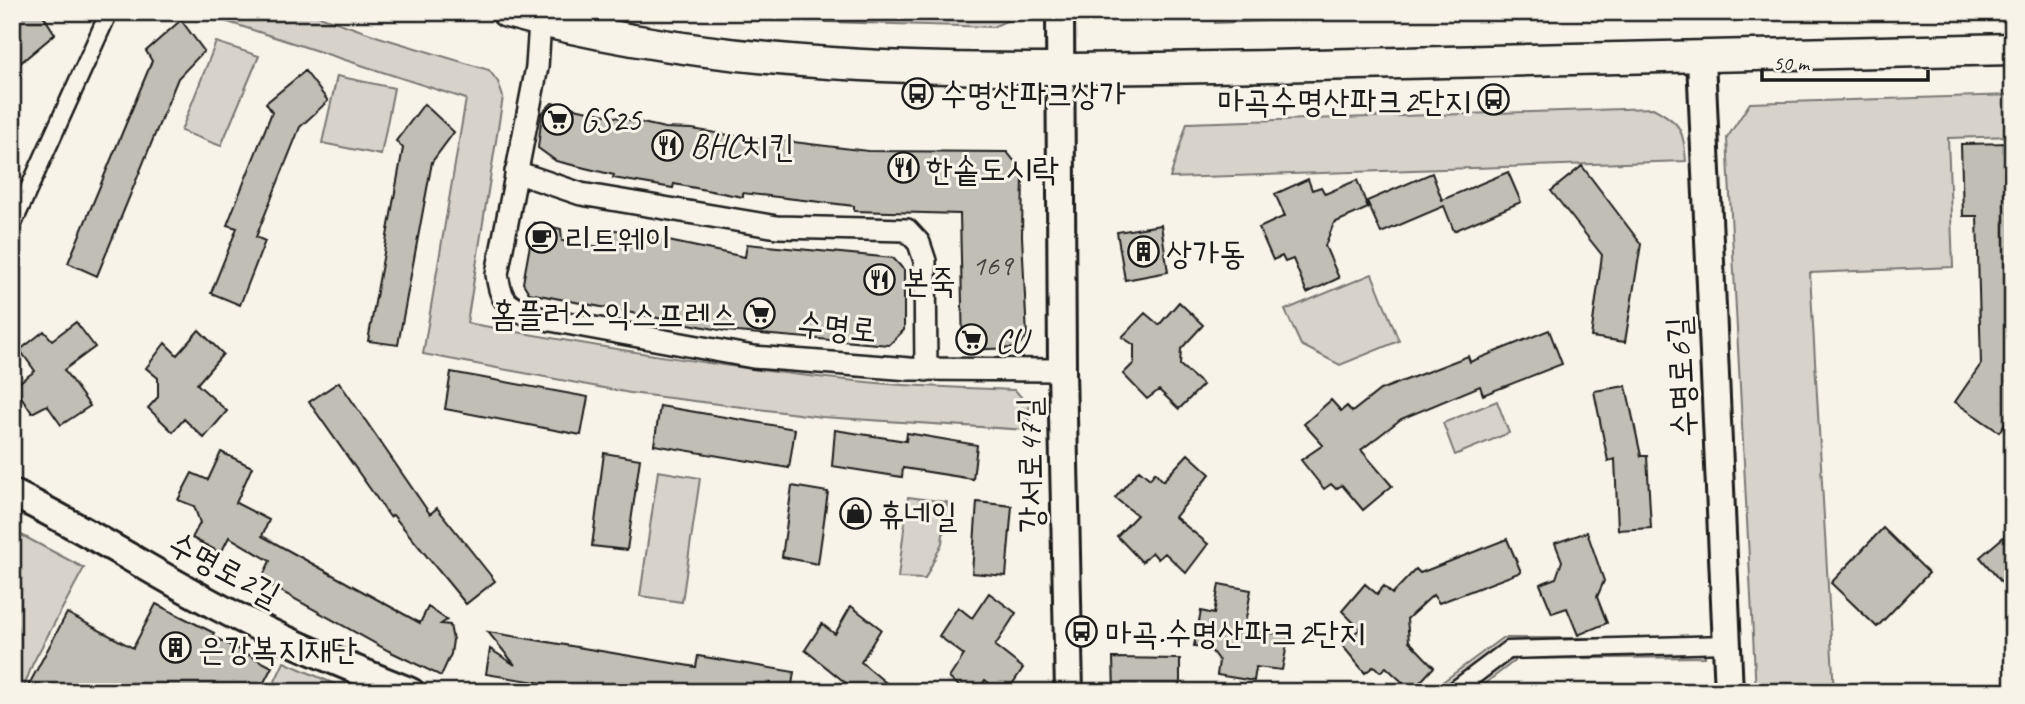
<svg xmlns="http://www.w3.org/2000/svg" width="2025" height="704" font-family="Caveat,'Poor Story',sans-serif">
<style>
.green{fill:#d7d3cb;stroke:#7a7874;stroke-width:2}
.building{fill:#c0beb5;stroke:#1c1c1c;stroke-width:2}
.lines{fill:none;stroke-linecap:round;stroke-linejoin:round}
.pedestrian-casing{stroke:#1c1c1c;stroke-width:21}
.minor-casing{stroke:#1c1c1c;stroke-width:26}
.tertiary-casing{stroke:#1c1c1c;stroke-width:32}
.secondary-casing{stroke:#1c1c1c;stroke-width:35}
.pedestrian{stroke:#f7f3e8;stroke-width:16}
.minor{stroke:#f7f3e8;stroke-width:21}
.tertiary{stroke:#f7f3e8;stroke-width:26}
.secondary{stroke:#f7f3e8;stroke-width:30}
.labels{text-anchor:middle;stroke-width:6;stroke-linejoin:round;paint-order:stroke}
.number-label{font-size:30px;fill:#454442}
.poi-label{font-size:33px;fill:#1c1c1c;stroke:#f7f3e8;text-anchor:start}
.street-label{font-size:33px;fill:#1c1c1c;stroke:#f7f3e8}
</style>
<rect width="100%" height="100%" fill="#f7f3e8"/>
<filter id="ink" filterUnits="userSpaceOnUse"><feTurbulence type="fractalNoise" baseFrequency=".0143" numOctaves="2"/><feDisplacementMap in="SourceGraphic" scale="14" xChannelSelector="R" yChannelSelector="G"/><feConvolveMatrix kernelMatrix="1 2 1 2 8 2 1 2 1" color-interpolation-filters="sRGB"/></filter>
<g filter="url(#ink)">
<!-- green -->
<path class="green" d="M197 12H308L379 37 489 70 498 82 503 97 467 323C606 348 747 372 888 384 930 387 973 388 1015 390L1029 406 1028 430 822 417 630 393 423 354 466 99Z
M702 12H1026L993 27 760 20Z
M1214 12H1498L1215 23Z
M216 42 259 56 221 146 181 131Z
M337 76 394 88 381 155 322 143Z
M2013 95V136L1948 138 1953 267 1810 273 1834 692H1756L1727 138 1750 103Z
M1653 108C1681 123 1683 129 1686 161L1170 178 1187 123Z
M1372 274 1399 341 1340 365 1301 345 1285 310Z
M1497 401 1509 433 1455 455 1443 423Z
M658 471 700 478 682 602 640 596Z
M908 497 947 502 942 543 925 579 898 578Z
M12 530 84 568 33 663 22 692H12Z
M1502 638H1704L1705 657 1517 659 1474 692H1429Z
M284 662 353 692H270Z"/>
<!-- building -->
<path class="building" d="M12 12H41L55 34 12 70Z
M181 20 204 51 178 78 97 276 68 263 152 61 146 51Z
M305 71 328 101 300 127 256 237 265 241 240 305 211 293 237 228 227 225 272 112 266 103Z
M552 103 665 128 692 129 776 143 777 140 868 151 1007 152 1023 172 1022 236 1027 337 1016 348 963 350 960 214 854 211V206L743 193V197L674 184 673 188 613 178 614 175 556 161 538 148 542 113Z
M424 104 454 132 432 162 398 345 368 341 403 148 396 141Z
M2013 143V412L1999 432 1955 402 1981 364 1977 216H1963L1961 144Z
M1582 166 1641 244 1625 342 1591 337 1602 255 1551 191Z
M1508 172 1521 202 1454 231 1444 206 1381 233 1367 201 1432 173 1442 200Z
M1308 179 1312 190 1321 187 1325 194 1357 180 1368 208 1334 223 1325 246 1339 278 1307 293 1293 259 1285 262 1282 256 1273 260 1259 228 1285 216 1275 194Z
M534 223 561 229 562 241 607 248 611 229 745 257 747 244 893 258 904 270V330L889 345 725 331 529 293 523 283Z
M1161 225 1168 272 1125 280 1117 232Z
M1179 302 1203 325 1181 349 1180 365 1203 385 1179 409 1159 390 1147 399 1123 374 1134 363V345L1122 337 1145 313 1159 325Z
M76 322 95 347 64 370 90 406 61 425 47 405 32 413 14 386 35 371 20 350 44 331 52 340Z
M199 330 223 354 197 384 227 411 204 438 184 419 173 432 148 408 158 397V378L146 368 165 343 177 355Z
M1549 330 1562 364 1483 395 1480 386 1401 419 1361 450 1392 486 1363 510 1342 485 1336 489 1331 484 1324 489 1301 460 1323 445 1304 424 1331 400 1341 411 1347 406 1352 412 1380 390 1468 356 1470 362Z
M451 372 588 397 581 435 445 409Z
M339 382 430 514 437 508 495 581 466 604 393 515 390 517 309 402Z
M1626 386 1641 456H1647L1651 528 1618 530 1615 459 1608 461 1594 391Z
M660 406 795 429 789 468 654 445Z
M835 430 906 441 907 433 977 445 973 479 903 468 902 477 832 466Z
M221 452 252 467 236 503 269 520 262 536 420 623 428 607 447 620 441 624 450 625 453 640 451 654 441 676 389 651 261 580 270 561 229 537 221 553 192 538 200 523 194 506 178 500 192 473 208 480Z
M604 453 640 459 627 550 592 546Z
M1188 454 1210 474 1175 517 1208 544 1186 573 1165 553 1158 559 1152 552 1142 562 1117 536 1137 515 1115 498 1139 470 1150 479 1155 472 1163 481Z
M792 486 828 492 818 564 782 557Z
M977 502 1012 506 1006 576 972 573Z
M1883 528 1929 573 1877 627 1831 583Z
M2013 529V596L1980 557Z
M1587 532 1604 581 1597 597 1607 623 1578 635 1567 608 1552 613 1540 584 1556 578 1562 561 1555 543Z
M1507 539 1521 572 1439 603 1433 595 1407 619 1409 641 1434 667 1412 691 1386 667 1380 672 1374 666 1365 673 1341 644 1360 629 1342 611 1365 584 1377 594 1384 586 1392 594 1416 569 1420 573Z
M1219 584 1251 590 1244 630 1289 635 1282 670 1256 667 1254 681 1217 675 1219 661 1210 649 1194 646 1201 611 1214 614Z
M989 593 1016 613 995 646 1023 668 1007 692H1000L985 680 977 692H967L949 678 964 655 939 636 958 607 972 618Z
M156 604 214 633 212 636 272 667 259 692H25L67 613 133 648Z
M851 606 881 629 861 662 897 692H857L805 650 822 624 835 634Z
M488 632 696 667 698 656 794 672 791 692H598L486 674 490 649 515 665Z
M1113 658 1180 659V692H1114Z"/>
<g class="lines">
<defs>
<path id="pedestrian" d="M12 226 109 12
M1452 692 1508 650 1727 644"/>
<path id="minor" d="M540 22 537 67 497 274C501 303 507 306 534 317L753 357 910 369 1062 370
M516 172 581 194 777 227 907 230 919 243 925 261 926 370"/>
<path id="tertiary" d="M1060 12 1062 370 1069 692
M1701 59 1729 692
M12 493C76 524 136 562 198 596 266 634 339 663 411 692"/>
<path id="secondary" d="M507 12C754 80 1014 70 1269 66 1517 62 1765 56 2013 49"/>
</defs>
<!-- pedestrian casing -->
<use href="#pedestrian" class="pedestrian-casing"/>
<!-- minor casing -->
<use href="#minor" class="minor-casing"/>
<!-- tertiary casing -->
<use href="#tertiary" class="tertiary-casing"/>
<!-- secondary casing -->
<use href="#secondary" class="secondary-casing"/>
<!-- pedestrian -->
<use href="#pedestrian" class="pedestrian"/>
<!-- minor -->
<use href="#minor" class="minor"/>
<!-- tertiary -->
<use href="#tertiary" class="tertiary"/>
<!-- secondary -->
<use href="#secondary" class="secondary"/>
</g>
</g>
<!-- icons -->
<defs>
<symbol id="bus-ring" viewBox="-11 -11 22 22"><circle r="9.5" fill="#f7f3e8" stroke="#1c1c1c" stroke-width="1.5"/><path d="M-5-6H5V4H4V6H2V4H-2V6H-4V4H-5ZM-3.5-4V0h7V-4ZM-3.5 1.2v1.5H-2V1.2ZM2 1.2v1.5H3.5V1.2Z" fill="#1c1c1c"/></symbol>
<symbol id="supermarket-ring" viewBox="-11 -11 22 22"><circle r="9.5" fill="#f7f3e8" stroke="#1c1c1c" stroke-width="1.5"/><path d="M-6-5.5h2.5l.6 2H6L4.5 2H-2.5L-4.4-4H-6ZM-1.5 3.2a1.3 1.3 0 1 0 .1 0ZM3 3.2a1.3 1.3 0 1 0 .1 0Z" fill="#1c1c1c"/></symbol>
<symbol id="restaurant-ring" viewBox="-11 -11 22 22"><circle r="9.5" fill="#f7f3e8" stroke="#1c1c1c" stroke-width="1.5"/><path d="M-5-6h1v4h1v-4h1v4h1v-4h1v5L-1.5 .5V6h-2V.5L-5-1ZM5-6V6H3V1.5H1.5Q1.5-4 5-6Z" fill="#1c1c1c"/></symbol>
<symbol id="cafe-ring" viewBox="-11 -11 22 22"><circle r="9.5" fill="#f7f3e8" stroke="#1c1c1c" stroke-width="1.5"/><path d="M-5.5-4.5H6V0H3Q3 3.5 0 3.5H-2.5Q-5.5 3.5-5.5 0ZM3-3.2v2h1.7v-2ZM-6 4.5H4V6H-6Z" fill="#1c1c1c"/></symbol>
<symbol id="building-ring" viewBox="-11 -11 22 22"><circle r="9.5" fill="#f7f3e8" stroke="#1c1c1c" stroke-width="1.5"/><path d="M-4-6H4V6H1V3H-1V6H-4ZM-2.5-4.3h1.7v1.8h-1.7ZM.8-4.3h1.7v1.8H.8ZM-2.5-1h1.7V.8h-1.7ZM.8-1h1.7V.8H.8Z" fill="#1c1c1c"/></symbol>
<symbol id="shop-ring" viewBox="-11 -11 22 22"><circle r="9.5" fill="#f7f3e8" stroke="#1c1c1c" stroke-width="1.5"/><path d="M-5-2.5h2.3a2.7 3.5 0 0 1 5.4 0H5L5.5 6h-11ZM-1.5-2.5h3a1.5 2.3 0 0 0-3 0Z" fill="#1c1c1c"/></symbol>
</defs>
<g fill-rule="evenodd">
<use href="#bus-ring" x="900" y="76" width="35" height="35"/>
<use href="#bus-ring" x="1476" y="82" width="35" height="35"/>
<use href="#supermarket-ring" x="540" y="102" width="35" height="35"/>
<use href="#restaurant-ring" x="650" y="128" width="35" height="35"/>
<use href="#restaurant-ring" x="886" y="150" width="35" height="35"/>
<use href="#cafe-ring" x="524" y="220" width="35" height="35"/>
<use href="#building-ring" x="1126" y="234" width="35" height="35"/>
<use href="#restaurant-ring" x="862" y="262" width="35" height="35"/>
<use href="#supermarket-ring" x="742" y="296" width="35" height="35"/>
<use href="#supermarket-ring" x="954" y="322" width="35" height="35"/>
<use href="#shop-ring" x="838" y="496" width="35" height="35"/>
<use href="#bus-ring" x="1064" y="614" width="35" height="35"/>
<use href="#building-ring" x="158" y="630" width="35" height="35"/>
</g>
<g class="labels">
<!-- number labels -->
<g class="number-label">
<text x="992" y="275">169</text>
</g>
<!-- poi labels -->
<g class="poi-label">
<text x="940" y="105">수명산파크상가</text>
<text x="1471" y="112" text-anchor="end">마곡수명산파크2단지</text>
<text x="580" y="131">GS25</text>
<text x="690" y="157">BHC치킨</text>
<text x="926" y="180">한솥도시락</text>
<text x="565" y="250">리트웨이</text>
<text x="1166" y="264">상가동</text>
<text x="903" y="292">본죽</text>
<text x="737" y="325" text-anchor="end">홈플러스 익스프레스</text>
<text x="995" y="352">CU</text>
<text x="878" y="526">휴네일</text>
<text x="1105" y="644">마곡.수명산파크2단지</text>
<text x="198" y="660">은강복지재단</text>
</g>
<!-- street labels -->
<g class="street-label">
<text transform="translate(837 326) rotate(5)" y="12">수명로</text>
<text transform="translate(1680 377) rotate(-93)" y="12">수명로6길</text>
<text transform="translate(1029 465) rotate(-91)" y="12">강서로47길</text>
<text transform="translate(225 568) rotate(28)" y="12">수명로2길</text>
</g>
</g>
<!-- margin -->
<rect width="2025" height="704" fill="none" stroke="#f7f3e8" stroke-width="42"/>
<rect x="21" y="21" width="1983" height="662" fill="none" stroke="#1c1c1c" stroke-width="2.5" filter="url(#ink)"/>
<!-- scale -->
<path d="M1762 70v10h166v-10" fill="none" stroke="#1c1c1c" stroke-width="3.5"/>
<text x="1773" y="70" font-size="21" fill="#1c1c1c" stroke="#f7f3e8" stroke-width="5" paint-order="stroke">50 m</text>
</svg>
